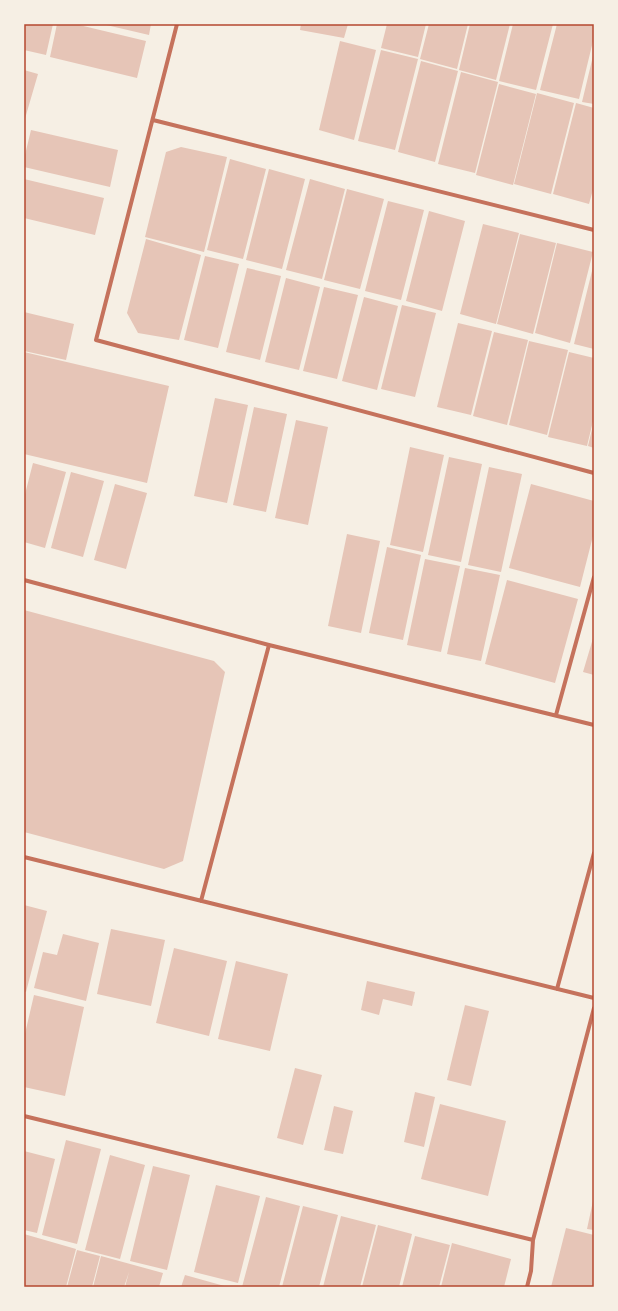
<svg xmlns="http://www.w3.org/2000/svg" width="618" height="1311" font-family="'Golos Text',sans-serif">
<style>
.building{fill:#e6c5b7}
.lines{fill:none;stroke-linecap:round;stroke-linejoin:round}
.minor{stroke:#c5725c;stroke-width:4}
.neatline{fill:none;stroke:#b5482f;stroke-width:1.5}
</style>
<rect width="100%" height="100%" fill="#f6efe4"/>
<!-- building -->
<path class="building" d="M24 24H53L46 55 24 50Z
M57 24H75L146 41 137 78 50 57Z
M102 24H151L149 35Z
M301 24H348L344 38 300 30Z
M387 24H426L418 57 381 48Z
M429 24H468L457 69 420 59Z
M470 24H510L496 80 459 70Z
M513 24H553L536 90 499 81Z
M557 24H594V37L579 99 540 90Z
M340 41 376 50 354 140 319 130Z
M381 50 418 59 395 150 358 141Z
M593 56H594V104L582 102Z
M421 61 458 71 435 162 398 152Z
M24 70 38 74 24 122Z
M461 72 498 82 475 173 438 164Z
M499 84 536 94 513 185 476 175Z
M537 93 574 103 551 194 514 184Z
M576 103 594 108V186L589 204 553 194Z
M31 130 118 150 110 187 24 167V159Z
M181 147 227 157 204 252 145 237 166 152Z
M230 159 266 169 243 259 207 250Z
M269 169 305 179 282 269 246 260Z
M24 179 104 198 95 235 24 218Z
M310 179 345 189 322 279 286 270Z
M347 189 384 199 360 289 324 280Z
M388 201 424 210 401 300 365 291Z
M429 211 465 221 442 311 406 301Z
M483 224 519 233 496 324 460 314Z
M520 234 556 243 533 334 497 324Z
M146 239 201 255 179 340 138 333 127 313Z
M557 243 593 252 570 343 535 333Z
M205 256 239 264 218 348 184 340Z
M593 267H594V349L574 344Z
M247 268 281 276 260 360 226 352Z
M286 278 320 287 299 370 265 362Z
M324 287 358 295 337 379 303 371Z
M364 297 398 306 377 390 342 381Z
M402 305 436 313 415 397 381 389Z
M24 312 74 324 66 360 24 351Z
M458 323 492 331 471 415 437 407Z
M494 332 528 340 507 425 473 416Z
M529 341 568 350 547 435 509 425Z
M24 352 169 386 147 483 24 454Z
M569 352 594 358V417L587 446 548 437Z
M215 398 248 405 227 503 194 496Z
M254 407 287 414 266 512 233 505Z
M296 420 328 427 308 525 275 518Z
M593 425H594V448L588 446Z
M410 447 444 455 423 552 390 545Z
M449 457 482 464 461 562 428 555Z
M33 463 66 472 45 548 24 542V498Z
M489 467 522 474 501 572 468 565Z
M71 472 104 481 83 557 51 548Z
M115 484 147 493 126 569 94 560Z
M531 484 594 501V532L580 587 509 568Z
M347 534 380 541 361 633 328 626Z
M387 547 421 555 403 640 369 633Z
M425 559 460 566 441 652 407 645Z
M465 568 500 575 481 661 447 654Z
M507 580 578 599 555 683 485 664Z
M24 610 214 661 225 672 183 861 164 869 24 832Z
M594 635V675L583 672Z
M24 905 47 911 26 992 24 991Z
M111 929 165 940 151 1006 97 994Z
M63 934 99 943 86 1001 34 988 43 952 57 955Z
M174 948 227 961 209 1036 156 1023Z
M236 961 288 974 270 1051 218 1039Z
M367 981 415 992 412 1006 383 999 379 1015 361 1010Z
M34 995 84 1007 65 1096 24 1087V1038Z
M465 1005 489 1011 471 1086 447 1080Z
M295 1068 322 1075 303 1145 277 1138Z
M415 1092 435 1097 424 1147 404 1142Z
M440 1104 506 1121 488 1196 421 1179Z
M334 1106 353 1111 343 1154 324 1150Z
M66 1140 101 1149 77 1244 42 1235Z
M24 1151 55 1159 37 1233 24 1230Z
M110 1155 145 1165 120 1259 85 1250Z
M153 1166 190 1175 167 1270 130 1261Z
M216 1185 260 1196 238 1283 194 1272Z
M266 1197 300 1206 279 1287H242Z
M593 1201H594V1230L587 1229Z
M303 1206 338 1215 319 1287H282Z
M341 1216 376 1225 360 1287H323Z
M378 1225 412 1234 399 1287H362Z
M566 1228 594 1235V1287H551Z
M24 1234 76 1249 66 1287H24Z
M415 1236 450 1245 439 1287H402Z
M452 1243 511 1259 504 1287H441Z
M77 1250 100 1256 92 1287H67Z
M101 1256 163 1273 159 1287H125L129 1272 124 1287H93Z
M185 1275 228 1287H181Z"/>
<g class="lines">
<!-- minor -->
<path class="minor" d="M177 24 96 340 594 473
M153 120 594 230
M24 580 269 645 594 725
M556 715 594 577
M24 857 594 998
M201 901 269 645
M557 989 594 853
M24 1116 533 1240
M527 1287 531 1271 533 1240 594 1008"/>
</g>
<!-- border -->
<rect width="618" height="1311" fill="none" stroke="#f6efe4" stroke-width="50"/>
<rect x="25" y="25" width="568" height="1261" class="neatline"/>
</svg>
